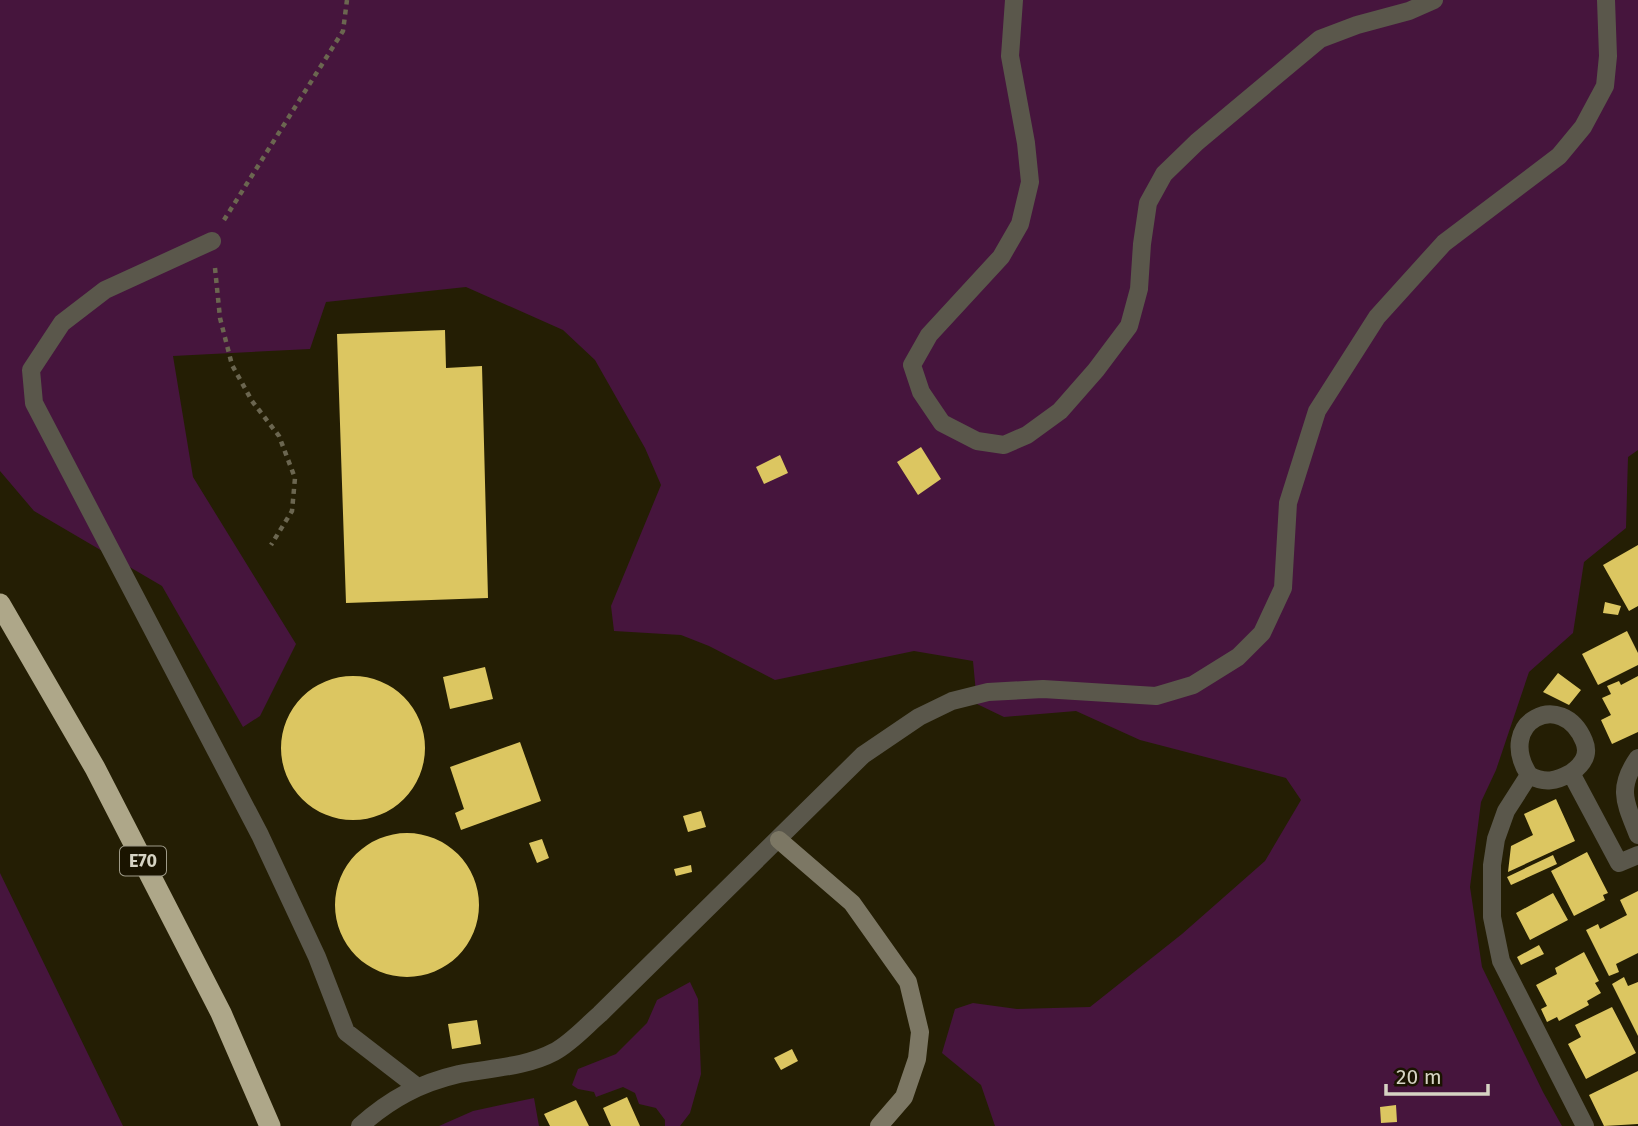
<svg xmlns="http://www.w3.org/2000/svg" width="1638" height="1126" font-family="'Fira Sans',sans-serif">
<style>
.green{fill:#46153d}
.building{fill:#dcc661}
.lines{fill:none;stroke-linecap:round;stroke-linejoin:round}
.path{stroke:#6b6650;stroke-width:4.5;stroke-dasharray:5 5;stroke-linecap:butt}
.street{stroke:#5a574b;stroke-width:18}
.secondary{stroke:#7c7764;stroke-width:18}
.highway{stroke:#aea789;stroke-width:21}
.labels{text-anchor:middle;stroke-width:7;stroke-linejoin:round;paint-order:stroke}
.shield{fill:#1a1400;stroke:#9e9a88;stroke-width:2}
.shield-label{font-size:18px;font-weight:bold;fill:#d6d3c3}
</style>
<rect width="100%" height="100%" fill="#241e04"/>
<!-- green -->
<path class="green" d="M0 0H1638V450L1628 457 1626 528 1584 562 1573 633 1529 672 1496 770 1481 802 1470 887 1482 967 1543 1092 1562 1126H995L981 1085 942 1053 955 1009 973 1003 1017 1009 1090 1007 1182 934 1265 861 1301 800 1286 778 1140 740 1076 711 1004 717 977 704 973 661 914 651 775 680 709 646 681 635 614 631 611 606 661 485 645 448 595 360 563 330 466 287 326 302 310 349 173 356 193 477 296 644 260 716 243 727 162 586 34 511 0 471Z
M0 873 123 1126H0Z
M690 982 698 999 701 1074 690 1113 680 1126H665V1120L656 1108 639 1104 635 1093 623 1087 596 1097 594 1092 578 1089 572 1085 578 1069 616 1054 647 1023 657 1000Z
M534 1098 539 1126H439L473 1111Z"/>
<!-- building -->
<path class="building" d="M445 330 446 368 482 366 488 598 346 603 337 334Z
M921 447 941 479 918 495 897 462Z
M780 455 788 473 764 484 756 467Z
M1638 545V606L1629 611 1603 565Z
M1605 602 1621 606 1618 615 1603 613Z
M1627 631 1638 653V665L1598 685 1582 654Z
M485 667 493 699 450 709 443 677Z
M1558 673 1581 690 1569 705 1543 692Z
M281 748a72 72 0 1 1 144 0a72 72 0 1 1-144 0Z
M1638 676V732L1612 744 1601 720 1611 715 1602 698 1611 694 1607 686 1619 681 1621 685Z
M520 742 541 801 461 830 455 813 464 809 450 767Z
M1556 799 1575 841 1508 872 1511 846 1533 835 1524 814Z
M701 811 706 827 688 832 683 816Z
M335 905a72 72 0 1 1 144 0a72 72 0 1 1-144 0Z
M542 839 549 858 537 863 529 843Z
M1587 852 1608 893 1603 895 1605 900 1574 916 1551 871Z
M1553 855 1557 864 1511 885 1507 877Z
M691 865 692 872 676 876 674 869Z
M1638 891V953L1616 964 1619 972 1609 976 1586 930 1598 924 1600 929 1627 915 1620 900Z
M1553 893 1568 920 1530 940 1516 913Z
M1539 945 1544 954 1521 965 1517 957Z
M1584 952 1599 981 1595 983 1601 993 1587 1001 1589 1005 1559 1021 1557 1017 1547 1022 1541 1009 1547 1006 1536 985 1557 974 1555 968Z
M1624 977 1628 986 1638 982V1036L1612 984Z
M1612 1007 1636 1053 1586 1079 1568 1044 1581 1037 1575 1025Z
M477 1020 481 1044 452 1049 448 1024Z
M792 1049 798 1061 781 1070 774 1058Z
M1638 1071V1124L1604 1126 1589 1095Z
M627 1097 640 1126H611L603 1108Z
M576 1100 589 1126H550L544 1114Z
M1396 1105 1397 1122 1381 1123 1380 1107Z"/>
<g class="lines">
<!-- path -->
<path class="path" d="M224 220 343 31 347 0
M215 268 220 318 232 365 252 401 279 436 295 478 292 511 271 545"/>
<!-- street -->
<path class="street" d="M1014 0 1010 56 1026 143 1030 182 1020 224 1001 257 929 335 912 365 921 392 942 423 977 441 1004 445 1027 435 1060 411 1096 370 1129 326 1139 289 1142 244 1148 203 1164 174 1197 142 1320 39 1357 25 1409 11 1434 0
M212 241 105 290 62 323 31 370 34 403 260 835 317 957 346 1032 416 1086
M1638 758C1616 789 1626 804 1638 835
M1529 775C1545 784 1556 781 1571 773
M360 1126C390 1099 420 1083 459 1074 490 1068 526 1067 554 1052 571 1043 586 1026 600 1014L863 755 919 717 952 701 988 692 1043 689 1156 696 1193 685 1238 657 1262 633 1283 588 1288 503 1317 411 1377 317 1444 243 1559 156 1583 127 1605 86 1608 56 1606 0
M1585 1126 1501 961 1492 917V865L1496 839 1506 811 1529 775C1495 722 1562 688 1584 741 1590 755 1582 765 1571 773L1619 863 1638 855"/>
<!-- secondary -->
<path class="secondary" d="M779 840 852 903 908 982 920 1032 917 1059 904 1097 879 1126"/>
<!-- highway -->
<path class="highway" d="M0 604 95 768 221 1013 270 1126"/>
</g>
<g class="labels">
<!-- shield labels -->
<rect class="shield" x="120" y="846.5" width="46" height="29" rx="5"/>
<g class="shield-label">
<text x="143" y="867">E70</text>
</g>
</g>
<!-- scale -->
<path d="M1386 1084v10h102v-10" fill="none" stroke="#d6d3c3" stroke-width="3.5"/>
<text x="1396" y="1084" font-size="21" fill="#d6d3c3" stroke="#1a1400" stroke-width="5" paint-order="stroke">20 m</text>
</svg>
